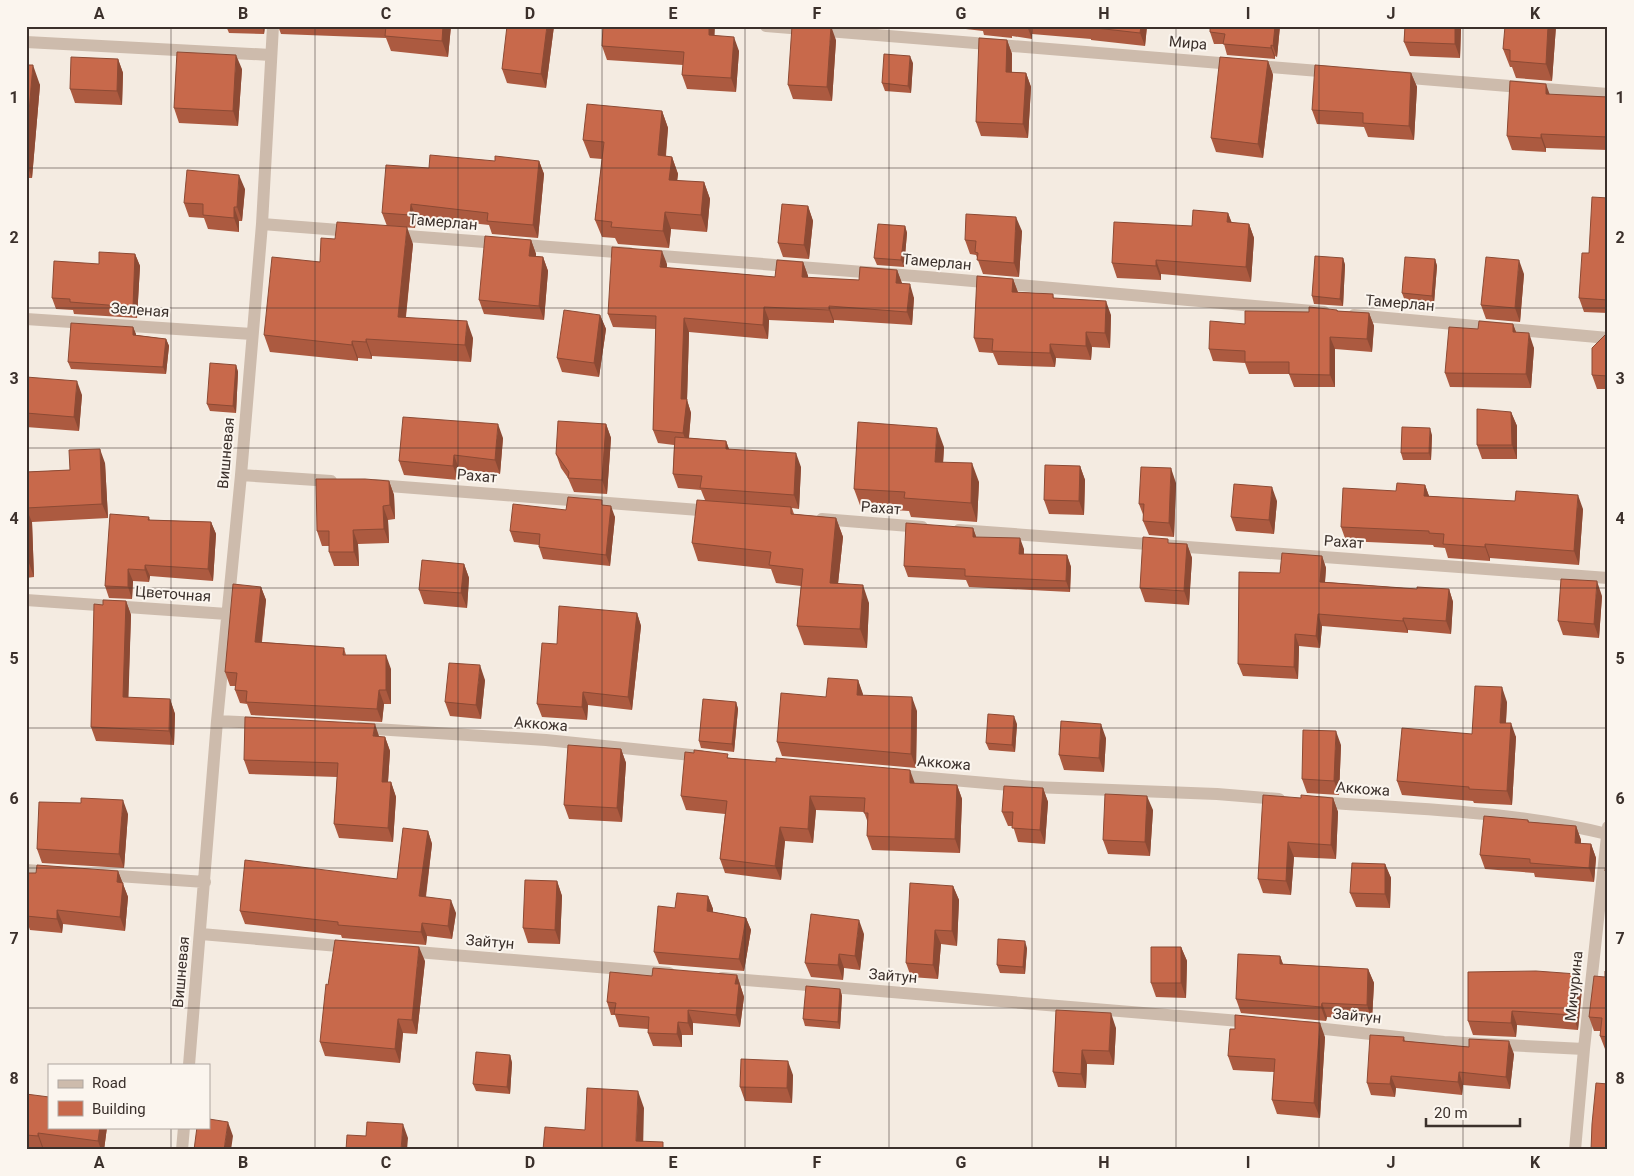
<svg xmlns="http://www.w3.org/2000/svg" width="1634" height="1176" font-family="Roboto,sans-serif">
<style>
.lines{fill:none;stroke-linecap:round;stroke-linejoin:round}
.minor{stroke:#cdbbac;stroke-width:12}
.wall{fill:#ac5a40}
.shaded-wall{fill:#8c4a34}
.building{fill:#c8694b;stroke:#8c4a34}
.grid{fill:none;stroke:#3b302b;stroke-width:1;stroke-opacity:0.55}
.labels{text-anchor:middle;stroke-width:4;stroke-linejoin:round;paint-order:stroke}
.street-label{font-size:15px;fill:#3b302b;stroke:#fbf5ee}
.neatline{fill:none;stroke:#3b302b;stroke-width:2}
.grid-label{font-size:16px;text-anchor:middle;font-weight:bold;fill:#3b302b}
</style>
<rect width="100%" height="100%" fill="#f4ebe1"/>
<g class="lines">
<!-- minor -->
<path class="minor" d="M766 26 1331 72
M26 42 271 55
M1398 77 1608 94
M262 224 352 231
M394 235 629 253
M649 255 927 277 1324 312
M1354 315 1608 338
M26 319 252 334
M241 475 331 481
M376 485 712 511
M822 519 922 527
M959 530 1608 578
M26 600 227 614
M217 721 262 723
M360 728 546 740 701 756
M895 775 1033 787 1217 794 1279 799
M1319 802C1414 809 1514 811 1607 834
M26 870 53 872
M103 875 205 882
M201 934 350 947
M405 951 669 973
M722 978 1252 1022
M1307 1027 1444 1042 1584 1049
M189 1065 217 721 241 475 262 224 273 26
M182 1150 184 1127
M1575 1150 1584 1049 1608 827"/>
</g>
<!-- wall -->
<path class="wall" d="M90 26H127V27H90Z
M226 26H265L264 34 229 33Z
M278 26H451L448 57 391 51 386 38 281 34Z
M554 26 546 88 507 83 502 69Z
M940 26H1147L1145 46 1091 40V39L1032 34V39L1012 36V38L984 35 983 31Z
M1280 26 1277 57 1275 56V59L1227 55 1224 44H1214L1210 32Z
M1405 26H1460L1461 28 1460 58 1410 56 1404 42Z
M1556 26 1552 81 1516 78 1512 67H1510L1503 49Z
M715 35 739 51 736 92 687 89 682 75 683 65 607 60 602 46Z
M836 40 832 101 793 99 788 85Z
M1007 40 1012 54V72L1026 73 1031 87 1028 138 981 136 976 122Z
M118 59 123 73 122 105 75 103 70 89Z
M1268 61 1273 75 1263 158 1216 152 1211 138Z
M913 63 911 93 885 91 882 83Z
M26 65 40 85 32 178H26Z
M242 69 238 126 179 123 174 108Z
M1411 73 1417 87 1414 140 1368 137 1364 127 1317 124 1312 110Z
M1550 95 1608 97V150L1546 148V152L1512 150 1507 136Z
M662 111 668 128 666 156 672 157 678 174 677 181 704 182 710 199 707 232 671 229 669 248 618 244 615 238 602 237 595 220 602 159 590 158 583 140Z
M495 161H539L544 174 538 238 492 234 489 225 416 217 415 228 387 226 382 213 429 168Z
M245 189 242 221H239V232L208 229 204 218 189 217 184 203Z
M1608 198V313L1584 312 1579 298 1589 253Z
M808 206 813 221 809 259 783 257 778 243Z
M1228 213 1232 223 1249 224 1254 238 1251 282 1161 274V280L1117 278 1112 263 1192 226Z
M905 226 907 233 904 267 877 265 874 258Z
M1022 231 1019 277 983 274 976 255 970 254 965 240Z
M531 240 536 254V256L543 257 548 271 544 320 484 314 479 300Z
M413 244 406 317 473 338 471 362 372 356V359L358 358V361L270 352 264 335 320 262Z
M135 254 140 266 137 318 74 314 73 310 56 309 52 298 99 264Z
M1343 258 1345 265 1343 306 1314 304 1312 296Z
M1435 259 1437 266 1434 303 1405 301 1402 293Z
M803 262 808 276V278L859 280 897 270 902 284 914 298 912 325 834 320V323L769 320 768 339 689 332 687 400 691 413 689 438 726 441 729 449 801 467 799 509 792 508 794 514 836 518 843 537 838 584 869 603 867 648 804 645 797 626 801 586 776 583 771 569 698 561 692 543 705 500 701 490 678 488 673 474 674 445 658 443 653 430 656 329 613 327 608 314 667 264V268L775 277Z
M1524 274 1520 322 1486 319 1481 305Z
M1013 279 1018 292 1053 294 1054 299 1111 315 1110 348 1092 347 1091 360 1056 358 1055 367 998 365 993 353 979 352 974 338Z
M1337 310 1338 311 1369 313 1374 326 1372 352 1335 349V387H1294L1289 374H1249L1245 363 1213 361 1209 349 1245 324 1309 312Z
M600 315 606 329 599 377 562 372 557 358Z
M1513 324 1516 332 1534 348 1531 388 1450 387 1445 373 1478 329Z
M133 327 136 335 166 339 169 346 166 374 71 369 68 362Z
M1608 332V389H1597L1592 375Z
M236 365 238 372 236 413 210 411 207 404Z
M26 377 82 395 79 431 26 427Z
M1511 412 1517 426V459H1482L1477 445Z
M606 424 611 438 607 494 574 492 568 478 561 468 556 454Z
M1432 435 1431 460H1403L1401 453Z
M503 438 500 474 459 469 458 480 404 475 399 461Z
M944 447 943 462 979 482 977 522 911 517 909 511 861 508 854 489Z
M105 463 108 518 32 522 34 577 26 578V472L70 470Z
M1080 466 1085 480 1084 515 1049 514 1044 500Z
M389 481 394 495 395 519 388 520 389 543 358 544 359 566H334L329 552V546H322L317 531Z
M1176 483 1174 537 1149 535 1143 521 1144 517 1139 504Z
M1425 485 1429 496 1583 509 1579 565 1490 558V561L1448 558 1445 548 1434 547 1433 545 1346 541 1341 527 1396 491Z
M1277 501 1274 534 1236 531 1231 517Z
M604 505 615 517 610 566 543 559 539 547V545L514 542 510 531 566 510Z
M149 517 150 520 211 522 216 534 213 581 150 576 149 582 133 581 132 599 109 598 105 586Z
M973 528 976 537 1024 549V554L1067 555 1071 567 1070 592 969 587 966 580 908 577 904 566Z
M1170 543 1187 544 1192 558 1189 605 1145 602 1140 588Z
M1322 556 1326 568 1325 582 1417 589H1449L1453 602 1451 634 1408 630V633L1322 626 1320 648 1299 646 1298 679 1243 676 1238 664 1280 573Z
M464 564 469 578 467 608 424 604 419 590Z
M261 587 266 600 262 642 344 648 346 655 391 669V704H384L382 722 251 715 247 704 240 703 235 690 236 686H230L225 672Z
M1602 596 1599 638 1563 635 1558 621Z
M126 601 131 615 128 698 170 699 175 714 174 745 96 741 91 727 103 605Z
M637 613 641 626 632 710 588 705 587 720 542 717 537 704 557 644Z
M485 680 481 719 450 716 445 702Z
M858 680 863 696 917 711 916 768 782 756 777 742 826 697Z
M736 702 738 709 734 752 701 748 699 741Z
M1507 702 1506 723 1516 737 1512 805 1474 803 1473 801 1402 795 1397 781 1472 734Z
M1017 724 1015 752 989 750 986 743Z
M379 737H385L390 751 388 782H391L396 797 393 842 339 838 334 824 337 777 249 774 244 760Z
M1106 738 1104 772 1064 770 1059 755Z
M1341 745 1339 795 1307 793 1302 779Z
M621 749 626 763 622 822 569 819 564 805Z
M694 753 915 783 957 785 962 799 960 853 872 850 867 836 868 823 864 812 816 810 813 843 785 841 781 880 725 873 720 859 725 814 686 810 681 796Z
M1043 788 1048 802 1045 844 1018 842 1013 826H1008L1002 812Z
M1301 798H1333L1338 812 1336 859 1294 857 1291 895 1263 893 1258 879Z
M1153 810 1150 856 1108 854 1103 840Z
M128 814 124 868 42 863 37 849Z
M1528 820 1529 822 1576 826 1581 840V844H1591L1596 858 1594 882 1535 877 1534 873 1485 869 1480 855Z
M428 831 432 844 426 897 456 913 452 939 427 936 426 945 342 938 341 935 245 924 240 911 397 879Z
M1608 847V878L1605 871Z
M1385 864 1391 878 1390 908 1356 907 1350 893Z
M118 871 128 897 125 931 63 924 62 933 30 930 26 919V873H36Z
M557 881 562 896 560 944 528 943 523 928Z
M953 886 959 900 957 946 941 944 938 979 911 977 906 963Z
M708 896 713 909V912L746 918 751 930 744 971 659 964 654 952 675 908Z
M864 934 860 970 844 968 843 980 811 977 805 963Z
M1181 947 1187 961 1186 998 1156 997 1151 983Z
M1027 948 1025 974 1000 973 997 965Z
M1280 956 1283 964 1368 969 1374 983 1372 1020 1327 1017 1326 1021 1241 1013 1236 999Z
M425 961 417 1034 403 1033 400 1063 325 1056 320 1042Z
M1608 971V1050L1605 1049 1600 1036 1601 1031H1594L1589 1017Z
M737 975 744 997 740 1027 693 1023V1035H682V1047L653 1046 648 1033V1029L619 1027 615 1015H611L607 1002 652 976Z
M1582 988 1578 1030 1517 1025 1516 1037 1473 1035 1468 1021Z
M840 989 842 996 840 1029 805 1026 803 1019Z
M1056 1010 1116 1028 1114 1065 1087 1064 1086 1088 1058 1087 1053 1072Z
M1325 1037 1320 1118 1277 1114 1272 1100 1274 1072 1233 1070 1228 1056Z
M1404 1037 1405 1041 1469 1047 1514 1054 1510 1089 1463 1085 1462 1095 1396 1088 1395 1097 1371 1095 1367 1083Z
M510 1055 512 1063 510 1094 476 1091 473 1084Z
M793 1075 792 1103 745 1101 740 1087Z
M26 1094 49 1127H107L104 1150H63L43 1147V1150L26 1148Z"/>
<!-- shaded-wall -->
<path class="shaded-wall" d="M262 26H265L264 34Z
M443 26H451L448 57 442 41Z
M547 26H554L546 88 541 74Z
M709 26H715L714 49 709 35Z
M831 26 836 40 832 101 827 87Z
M1027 26H1030L1032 34V39Z
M1141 26H1147L1145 46 1140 33Z
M1275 26H1280L1277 57 1273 46Z
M1455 26H1460L1461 28 1460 58 1455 44Z
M1548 26H1556L1552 81 1546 64Z
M734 37 739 51 736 92 731 78Z
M1007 40 1012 54 1011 86 1006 72Z
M1271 45 1275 56V59L1271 48Z
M236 55 242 69 238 126 233 111Z
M910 56 913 63 911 93 908 86Z
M118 59 123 73 122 105 117 91Z
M1268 61 1273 75 1263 158 1258 144Z
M33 65 40 85 32 178 26 162V147Z
M1026 73 1031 87 1028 138 1023 124Z
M1411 73 1417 87 1414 140 1409 126Z
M1546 84 1551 98 1546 94Z
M662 111 668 128 664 172 658 155Z
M1541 134 1546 148V152L1541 138Z
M672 157 678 174 675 197 669 180Z
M539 161 544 174 538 238 533 225Z
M239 175 245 189 242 221 237 207Z
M704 182 710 199 707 232 701 215Z
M411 204 416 217 415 228 410 215Z
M808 206 813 221 809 259 804 245Z
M234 207 239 221V232L234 218Z
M665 212 671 229 669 248 663 231Z
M1228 213 1233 227 1227 222Z
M1016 217 1022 231 1019 277 1014 263Z
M1249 224 1254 238 1251 282 1246 267Z
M905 226 907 233 904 267 901 260Z
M407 227 413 244 404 333 398 317Z
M531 240 536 254 534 270 529 256Z
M662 251 667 264 665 281 660 267Z
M135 254 140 266 137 318 133 307Z
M543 257 548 271 544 320 539 306Z
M1343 258 1345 265 1343 306 1340 299Z
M1435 259 1437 266 1434 303 1432 296Z
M1156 260 1161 274V280L1156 266Z
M1519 260 1524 274 1520 322 1515 308Z
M803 262 808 276 807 291 802 277Z
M897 270 902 283 901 297 896 283Z
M1013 279 1018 293 1012 292Z
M910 284 914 298 912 325 907 312Z
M1106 301 1111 315 1110 348 1105 333Z
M829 306 834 320V323L829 310Z
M764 307 769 320 768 339 763 325Z
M1369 313 1374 326 1372 352 1367 339Z
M600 315 606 329 599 377 594 363Z
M684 318 689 332 687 400 691 413 688 447 683 433 681 399Z
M467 321 473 338 471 362 465 345Z
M1513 324 1518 338 1513 332Z
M133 327 136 334V342L133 335Z
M1086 332 1092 347 1091 360 1086 346Z
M1529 333 1534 348 1531 388 1526 374Z
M1330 337 1335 349V387L1330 375Z
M166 339 169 346 166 374 163 367Z
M366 339 372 356V359L366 342Z
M352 341 358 358V361L352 345Z
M1050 344 1056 358 1055 367 1050 353Z
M236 365 238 372 236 413 233 406Z
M77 381 82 395 79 431 74 417Z
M1511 412 1517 426V459L1512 445Z
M498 424 503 438 500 474 495 460Z
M606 424 611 438 607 494 602 480Z
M937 428 944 447 942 481 935 462Z
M1430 428 1432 435 1431 460 1429 453Z
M726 441 731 455 726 449Z
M100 449 105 463 108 518 102 504Z
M796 453 801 467 799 509 794 495Z
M454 455 459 469 458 480 453 466Z
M972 463 979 482 977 522 971 503Z
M1080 466 1085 480 1084 515 1079 501Z
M1171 468 1176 483 1174 537 1169 523Z
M389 481 394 495 395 519 390 505Z
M1425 485 1430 499 1424 496Z
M1272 487 1277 501 1274 534 1269 520Z
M1578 495 1583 509 1579 565 1574 551Z
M383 506 388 520 389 543 384 529Z
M611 506 615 517 610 566 606 555Z
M26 508 32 522 34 577 29 563Z
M836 518 843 537 836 602 830 583Z
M211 522 216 534 213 581 208 569Z
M973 528 977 539 973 537Z
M353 530 358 544 359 566 354 552Z
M1020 538 1024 549 1023 565 1019 554Z
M1187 544 1192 558 1189 605 1184 591Z
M1485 544 1490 558V561L1485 547Z
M1067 555 1071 567 1070 592 1066 581Z
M1322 556 1326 568 1324 594 1320 582Z
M464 564 469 578 467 608 461 593Z
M145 565 150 576 149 582 145 570Z
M128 569 133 581 132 599 128 587Z
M1597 581 1602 596 1599 638 1594 624Z
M863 585 869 603 867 648 860 629Z
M261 587 266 600 260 655 255 642Z
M1449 589 1453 602 1451 634 1446 621Z
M126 601 131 615 128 712 123 697Z
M637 613 641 626 632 710 628 697Z
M1318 614 1322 626 1320 648 1316 636Z
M1403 618 1408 630V633L1403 621Z
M1295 634 1299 646 1298 679 1294 667Z
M386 655 391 669V704L386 690Z
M480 665 485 680 481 719 476 705Z
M858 680 863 694 862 710 857 695Z
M1502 687 1507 702 1505 737 1500 723Z
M379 690 384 704 382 722 377 709Z
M583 692 588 705 587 720 582 707Z
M912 697 917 711 916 768 911 754Z
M170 699 175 714 174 745 169 731Z
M736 702 738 709 734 752 732 744Z
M1014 716 1017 724 1015 752 1012 745Z
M1511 723 1516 737 1512 805 1507 791Z
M375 724 380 739 373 736Z
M1101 724 1106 738 1104 772 1099 758Z
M1336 731 1341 745 1339 795 1334 781Z
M385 737 390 751 387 796 382 782Z
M621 749 626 763 622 822 617 808Z
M910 770 915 784 910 783Z
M391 782 396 797 393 842 388 828Z
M957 785 962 799 960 853 955 839Z
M1043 788 1048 802 1045 844 1040 830Z
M810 796 816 810 813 843 808 829Z
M1147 796 1153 810 1150 856 1145 842Z
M1333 798 1338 812 1336 859 1331 845Z
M123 800 128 814 124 868 119 854Z
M1576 826 1581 840 1580 857 1575 843Z
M780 827 785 841 781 880 775 866Z
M428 831 432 844 424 909 419 896Z
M1288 842 1294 857 1291 895 1286 881Z
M1591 844 1596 858 1594 882 1589 868Z
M1385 864 1391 878 1390 908 1385 894Z
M118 871 128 897 125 931 120 917 117 882Z
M557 881 562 896 560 944 555 930Z
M953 886 959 900 957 946 952 931Z
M708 896 713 909 712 924 707 911Z
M451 900 456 913 452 939 448 926Z
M57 910 63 924 62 933 57 919Z
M746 918 751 930 744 971 739 959Z
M859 920 864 934 860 970 855 956Z
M422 923 427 936 426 945 421 932Z
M935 930 941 944 938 979 933 965Z
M1025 941 1027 948 1025 974 1023 967Z
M419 947 425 961 417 1034 412 1020Z
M1181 947 1187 961 1186 998 1181 983Z
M839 954 844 968 843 980 838 965Z
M1280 956 1285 970 1280 964Z
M1368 969 1374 983 1372 1020 1367 1005Z
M1577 974 1582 988 1578 1030 1573 1015Z
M737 975 744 997 740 1027 736 1015 735 984Z
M840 989 842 996 840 1029 838 1022Z
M1322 1003 1327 1017 1326 1021 1321 1007Z
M688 1010 693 1023V1035L688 1023Z
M1512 1011 1517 1025 1516 1037 1511 1023Z
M1111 1013 1116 1028 1114 1065 1109 1051Z
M398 1019 403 1033 400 1063 395 1049Z
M678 1022 682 1035V1047L677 1034Z
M1320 1023 1325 1037 1320 1118 1314 1103Z
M1509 1041 1514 1054 1510 1089 1506 1077Z
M1082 1050 1087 1064 1086 1088 1081 1074Z
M510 1055 512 1063 510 1094 507 1087Z
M788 1061 793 1075 792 1103 787 1088Z
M1459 1072 1463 1085 1462 1095 1458 1082Z
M1391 1076 1396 1088 1395 1097 1390 1084Z
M638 1091 644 1108 643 1150 636 1141Z
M228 1122 233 1136 231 1150H224Z
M403 1124 408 1138 407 1150H401Z
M100 1127H107L104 1150H101L98 1141Z
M38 1133 43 1147V1150L38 1136Z"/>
<!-- building -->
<path class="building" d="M386 26H443L442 41 385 36Z
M507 26H547L541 74 502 69Z
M603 26H709V35L734 37 731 78 682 75 684 52 602 46Z
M792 26H831L827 87 788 85Z
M1087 26H1141L1140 33 1087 27Z
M1210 26H1275L1273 46 1271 45V48L1223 44 1225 34 1210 32Z
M1405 26H1455V44L1404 42Z
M1505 26H1548L1546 64 1510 61V50L1503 49Z
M979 38 1007 40 1006 72 1026 73 1023 124 976 122Z
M177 52 236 55 233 111 174 108Z
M884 54 910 56 908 86 882 83Z
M71 57 118 59 117 91 70 89Z
M1220 57 1268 61 1258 144 1211 138Z
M26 65H33L26 147Z
M1315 65 1411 73 1409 126 1363 123V113L1312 110Z
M1510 81 1546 84V94L1608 97V137L1541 134V138L1507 136Z
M587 104 662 111 658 155 672 157 669 180 704 182 701 215 665 212 663 231 611 227 612 222 595 220 604 142 583 140Z
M430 155 495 161V156L539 161 533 225 487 221 488 213 411 204 410 215 382 213 386 165 429 168Z
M187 170 239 175 237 207H234V218L203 215V204L184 203Z
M1592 197 1608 198V300L1579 298 1582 253H1589Z
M782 204 808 206 804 245 778 243Z
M1193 210 1228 213 1227 222 1249 224 1246 267 1156 260V266L1112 263 1114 222 1192 226Z
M966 214 1016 217 1014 263 977 260 978 253 975 252 976 241 965 240Z
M337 222 407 227 398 317 467 321 465 345 366 339V342L352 341V345L264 335 272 257 320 262 321 238 335 239Z
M878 224 905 226 901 260 874 258Z
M485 236 531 240 529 256 543 257 539 306 479 300Z
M612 247 662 251 660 267 775 277 777 260 803 262 802 277 859 280 860 267 897 270 896 283 910 284 907 312 829 306V310L764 307 763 325 684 318 681 399H687L683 433 653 430 656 316 608 314Z
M99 252 135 254 133 307 70 302V299L52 298 54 261 99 264Z
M1315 256 1343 258 1340 299 1312 296Z
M1405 257 1435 259 1432 296 1402 293Z
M1486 257 1519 260 1515 308 1481 305Z
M977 276 1013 279 1012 292 1053 294V298L1106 301 1105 333 1086 332V346L1050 344V353L992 351 993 339 974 338Z
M1309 307 1337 310V311L1369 313 1367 339 1330 337V375L1289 374V362H1245V351L1209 349 1210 321 1245 324V311L1309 312Z
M564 310 600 315 594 363 557 358Z
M1479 321 1513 324V332L1529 333 1526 374 1445 373 1449 327 1478 329Z
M71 323 133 327V335L166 339 163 367 68 362Z
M1608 332V376L1592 375V348Z
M210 363 236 365 233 406 207 404Z
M26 377 77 381 74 417 26 413Z
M1477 409 1511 412 1512 445H1477Z
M403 417 498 424 495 460 454 455 453 466 399 461Z
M558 421 606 424 602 480 568 478 569 472 556 454Z
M858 422 937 428 935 462 972 463 971 503 904 498 905 492 854 489Z
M1402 427 1430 428 1429 453H1401Z
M675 437 726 441V449L796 453 794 495 700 488 702 476 673 474Z
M100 449 102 504 26 508 29 563H26V472L70 470 69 450Z
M1045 465 1080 466 1079 501 1044 500Z
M1141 467 1171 468 1169 523 1143 521 1144 504H1139Z
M316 479H365L389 481 390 505 383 506 384 529 353 530 354 552H329V531H317Z
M1397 483 1425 485 1424 496 1515 501 1516 491 1578 495 1574 551 1485 544V547L1443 544 1444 534 1429 533V531L1341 527 1343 488 1396 491Z
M1234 484 1272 487 1269 520 1231 517Z
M568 497 602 500V505L611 506 606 555 539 547 540 534 510 531 513 504 566 510Z
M697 500 791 507V514L836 518 830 583 863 585 860 629 797 626 803 569 769 565 771 552 692 543Z
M110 514 149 517 148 520 211 522 208 569 145 565V570L128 569V587L105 586Z
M906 523 973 528V537L1020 538 1019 554 1067 555 1066 581 965 576V569L904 566Z
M1143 537 1168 539V543L1187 544 1184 591 1140 588Z
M1282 553 1322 556 1320 582 1417 589V587L1449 589 1446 621 1403 618V621L1318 614 1316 636 1295 634 1294 667 1238 664 1239 572 1280 573Z
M422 560 464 564 461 593 419 590Z
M1561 579 1597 581 1594 624 1558 621Z
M233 584 261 587 255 642 344 648 343 655H386V690H379L377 709 246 702 247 691 235 690 237 673 225 672Z
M103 600 126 601 123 697 170 699 169 731 91 727 94 604 103 605Z
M559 606 637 613 628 697 583 692 582 707 537 704 542 643 557 644Z
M449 663 480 665 476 705 445 702Z
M828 678 858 680 857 695 912 697 911 754 777 742 781 693 826 697Z
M1475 686 1502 687 1500 723H1511L1507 791 1469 789V787L1397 781 1402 728 1472 734Z
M703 699 736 702 732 744 699 741Z
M988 714 1014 716 1012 745 986 743Z
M245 717 375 724 373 736 385 737 382 782H391L388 828 334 824 338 763 244 760Z
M1061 721 1101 724 1099 758 1059 755Z
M1303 730 1336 731 1334 781 1302 779Z
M568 745 621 749 617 808 564 805Z
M694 750 728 754 727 758 776 762V758L910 770V783L957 785 955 839 867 836 868 813H864L865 798 810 796 808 829 780 827 775 866 720 859 727 801 681 796 685 752 694 753Z
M1004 786 1043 788 1040 830 1012 828 1013 812H1002Z
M1105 794 1147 796 1145 842 1103 840Z
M1263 795 1301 798V795L1333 798 1331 845 1288 842 1286 881 1258 879Z
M81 798 123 800 119 854 37 849 39 802 81 803Z
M1484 816 1528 820V822L1576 826 1575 843 1591 844 1589 868 1530 863V859L1480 855Z
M403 828 428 831 419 896 451 900 448 926 422 923 421 932 338 925V922L240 911 245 860 397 879Z
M1608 847V871H1605Z
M1352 863 1385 864V894L1350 893Z
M37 865 118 871 117 882 123 883 120 917 57 910V919L26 916V873H36Z
M525 880 557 881 555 930 523 928Z
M910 883 953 886 952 931 935 930 933 965 906 963Z
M677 893 708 896 707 911 746 918 739 959 654 952 658 906 675 908Z
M811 914 859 920 855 956 839 954 838 965 805 963Z
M998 939 1025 941 1023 967 997 965Z
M335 940 419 947 412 1020 398 1019 395 1049 320 1042 326 984 328 985Z
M1151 947H1181V983H1151Z
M1238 954 1280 956V964L1368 969 1367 1005 1322 1003 1321 1007 1236 999Z
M653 968 737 975 735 984H739L736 1015 688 1010V1023L678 1022 677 1034 648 1033 649 1017 614 1014 616 1003 607 1002 610 972 652 976Z
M1536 971 1577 974 1573 1015 1512 1011 1511 1023 1468 1021V972Z
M1605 971H1608V1037L1600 1036 1602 1018 1589 1017 1594 976 1605 977Z
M806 986 840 989 838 1022 803 1019Z
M1056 1010 1111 1013 1109 1051 1082 1050 1081 1074 1053 1072Z
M1235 1015 1320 1023 1314 1103 1272 1100 1275 1059 1228 1056 1230 1029H1235Z
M1370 1035 1404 1037 1403 1041 1469 1047V1039L1509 1041 1506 1077 1459 1072 1458 1082 1391 1076 1390 1084 1367 1083Z
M476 1052 510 1055 507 1087 473 1084Z
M741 1059 788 1061 787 1088 740 1087Z
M1596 1083 1608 1084V1150H1591L1592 1124Z
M587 1088 638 1091 636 1141 663 1142V1148L696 1150H543L545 1127 585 1130Z
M26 1094 49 1097V1127H100L98 1141 38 1133V1136L26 1135Z
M209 1119 228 1122 224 1150H194L197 1127H209Z
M367 1122 403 1124 401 1150H346L347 1135 366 1136Z"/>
<!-- grid -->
<path class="grid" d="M171 26V1065M315 26V1150M458 26V1150M602 26V1150M745 26V1150M889 26V1150M1032 26V1150M1176 26V1150M1319 26V1150M1463 26V1150M26 168H1608M26 308H1608M26 448H1608M26 588H1608M26 728H1608M26 868H1608M26 1008H1608M171 1127V1150"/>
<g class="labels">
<!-- street labels -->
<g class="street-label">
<text transform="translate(1188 43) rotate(5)" y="5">Мира</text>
<text transform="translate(443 222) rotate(5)" y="5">Тамерлан</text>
<text transform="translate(937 262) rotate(5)" y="5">Тамерлан</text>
<text transform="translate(1400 303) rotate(5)" y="5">Тамерлан</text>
<text transform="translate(140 310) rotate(4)" y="5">Зеленая</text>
<text transform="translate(226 453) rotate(-85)" y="5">Вишневая</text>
<text transform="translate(477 476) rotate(5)" y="5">Рахат</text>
<text transform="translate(881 508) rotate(4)" y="5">Рахат</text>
<text transform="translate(1344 542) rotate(4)" y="5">Рахат</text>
<text transform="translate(173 594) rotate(4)" y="5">Цветочная</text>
<text transform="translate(541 724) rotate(5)" y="5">Аккожа</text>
<text transform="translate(944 763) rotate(5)" y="5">Аккожа</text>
<text transform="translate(1363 789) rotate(4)" y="5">Аккожа</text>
<text transform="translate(490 942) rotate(5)" y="5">Зайтун</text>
<text transform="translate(181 972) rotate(-85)" y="5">Вишневая</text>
<text transform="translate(893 976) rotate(5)" y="5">Зайтун</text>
<text transform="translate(1574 986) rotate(-84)" y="5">Мичурина</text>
<text transform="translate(1357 1016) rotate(6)" y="5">Зайтун</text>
</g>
</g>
<!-- border -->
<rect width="1634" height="1176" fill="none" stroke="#fbf5ee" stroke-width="55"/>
<!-- legend -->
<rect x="48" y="1064" width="162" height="65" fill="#fbf5ee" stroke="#aea6a0"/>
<rect x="58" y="1080" width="25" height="8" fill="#cdbbac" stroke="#aea6a0"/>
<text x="92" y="1088" font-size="15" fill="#3b302b">Road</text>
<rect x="58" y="1101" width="25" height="15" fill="#c8694b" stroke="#aea6a0"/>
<text x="92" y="1114" font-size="15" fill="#3b302b">Building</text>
<!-- scale -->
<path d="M1426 1118v8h94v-8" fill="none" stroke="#3b302b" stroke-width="2.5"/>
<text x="1434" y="1118" font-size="15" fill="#3b302b" stroke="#fbf5ee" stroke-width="4" paint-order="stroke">20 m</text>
<rect x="28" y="28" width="1578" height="1120" class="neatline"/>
<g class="grid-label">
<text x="99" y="19">A</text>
<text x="243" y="19">B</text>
<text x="386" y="19">C</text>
<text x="530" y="19">D</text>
<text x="673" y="19">E</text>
<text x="817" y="19">F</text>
<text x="961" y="19">G</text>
<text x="1104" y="19">H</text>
<text x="1248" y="19">I</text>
<text x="1391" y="19">J</text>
<text x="1535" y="19">K</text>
<text x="14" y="103">1</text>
<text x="1620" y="103">1</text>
<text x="14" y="243">2</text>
<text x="1620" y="243">2</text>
<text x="14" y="384">3</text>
<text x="1620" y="384">3</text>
<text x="14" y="524">4</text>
<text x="1620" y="524">4</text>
<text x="14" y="664">5</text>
<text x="1620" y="664">5</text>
<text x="14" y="804">6</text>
<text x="1620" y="804">6</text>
<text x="14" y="944">7</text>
<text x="1620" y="944">7</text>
<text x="14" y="1084">8</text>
<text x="1620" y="1084">8</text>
<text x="99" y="1168">A</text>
<text x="243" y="1168">B</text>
<text x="386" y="1168">C</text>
<text x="530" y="1168">D</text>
<text x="673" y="1168">E</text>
<text x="817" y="1168">F</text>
<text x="961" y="1168">G</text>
<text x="1104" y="1168">H</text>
<text x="1248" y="1168">I</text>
<text x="1391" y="1168">J</text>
<text x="1535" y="1168">K</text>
</g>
</svg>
